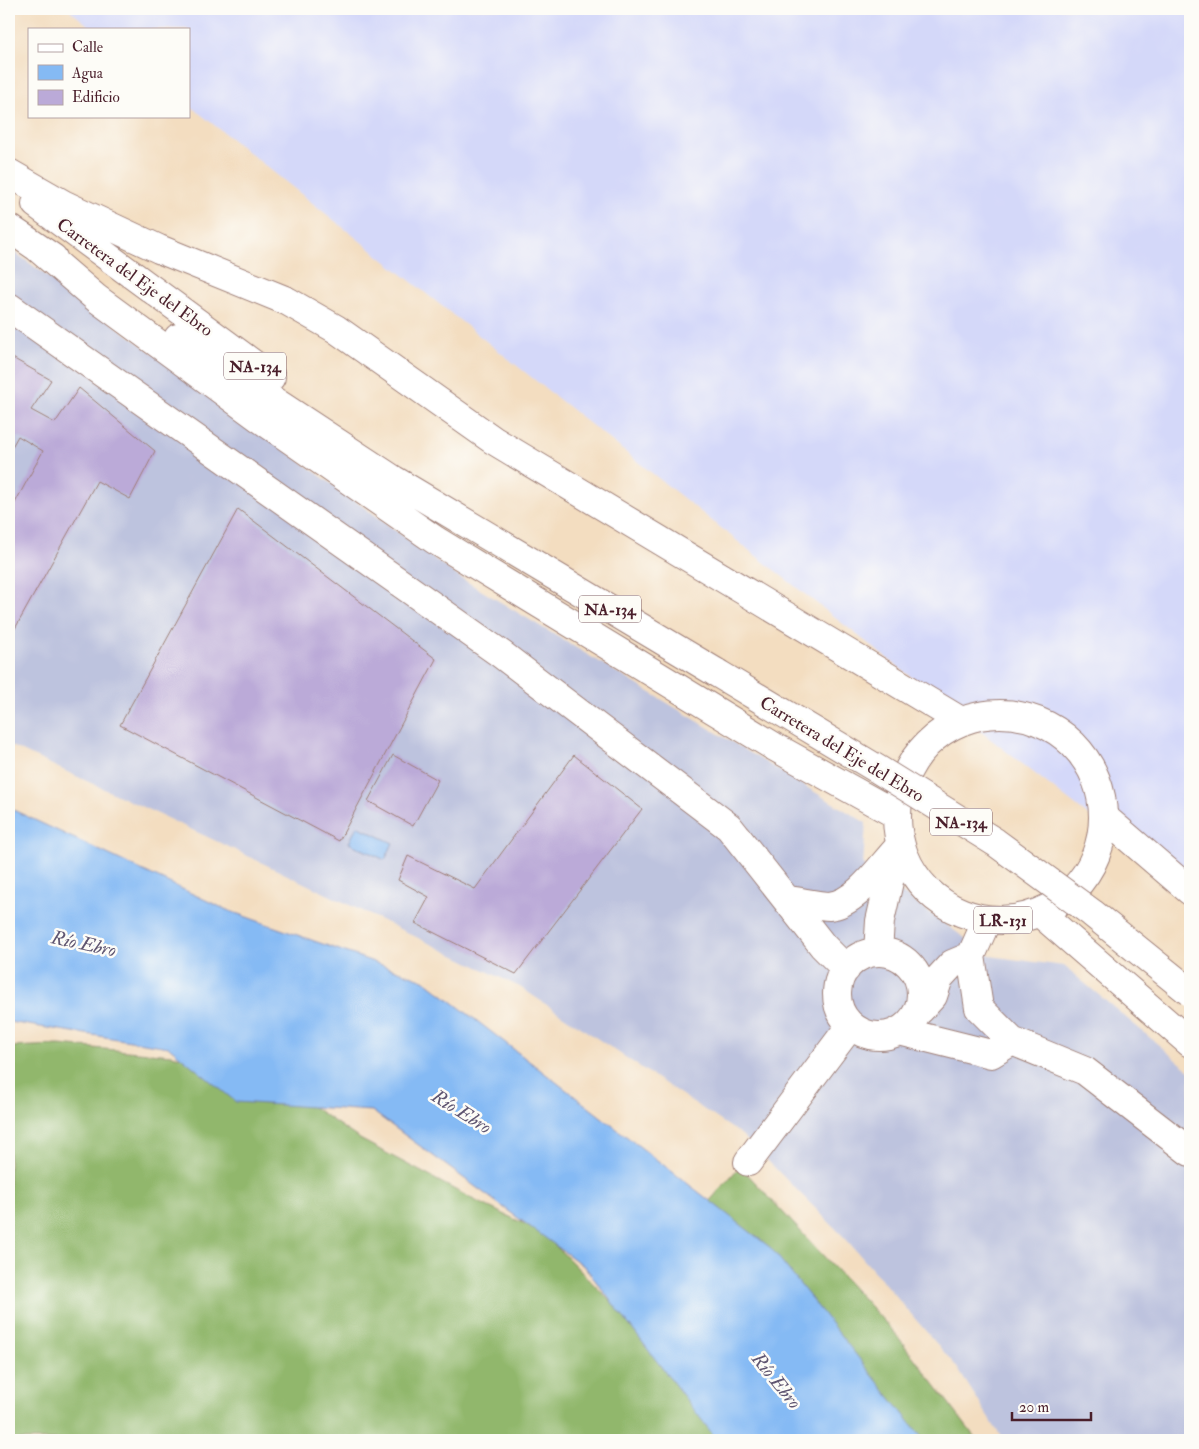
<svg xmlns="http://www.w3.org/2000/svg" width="1199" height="1449" font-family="'IM FELL Double Pica',serif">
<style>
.built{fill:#d4d8f9}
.industrial{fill:#bdc3de}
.forest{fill:#91b76c;stroke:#6e6b4c}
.water{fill:#85baf4;stroke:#686c90}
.building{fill:#bbaad8}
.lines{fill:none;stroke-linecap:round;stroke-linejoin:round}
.street-casing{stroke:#9e7e76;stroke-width:30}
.primary-casing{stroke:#9e7e76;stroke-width:30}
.street{stroke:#fff;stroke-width:28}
.primary{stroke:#fff;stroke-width:28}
.primary-bridge-casing{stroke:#9e7e76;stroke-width:30;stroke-linecap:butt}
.primary-bridge{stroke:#fff;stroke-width:28}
.labels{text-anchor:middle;stroke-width:5;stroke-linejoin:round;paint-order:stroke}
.shield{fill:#fdfcf7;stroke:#806168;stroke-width:1}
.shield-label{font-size:16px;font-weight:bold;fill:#4a1f2b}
.street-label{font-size:18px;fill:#4a1f2b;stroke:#fdfcf7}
.water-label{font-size:19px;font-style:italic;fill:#5f5571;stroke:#fdfcf7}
</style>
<rect width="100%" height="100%" fill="#fdfcf7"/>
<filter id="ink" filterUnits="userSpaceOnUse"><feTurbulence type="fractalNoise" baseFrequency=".02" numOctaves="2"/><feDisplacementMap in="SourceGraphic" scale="10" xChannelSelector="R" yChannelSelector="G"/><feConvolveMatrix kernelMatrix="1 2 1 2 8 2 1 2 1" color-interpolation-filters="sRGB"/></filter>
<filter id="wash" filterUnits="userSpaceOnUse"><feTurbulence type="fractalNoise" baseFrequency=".0096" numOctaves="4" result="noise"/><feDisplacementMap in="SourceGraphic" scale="20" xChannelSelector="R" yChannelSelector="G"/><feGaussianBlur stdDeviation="1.12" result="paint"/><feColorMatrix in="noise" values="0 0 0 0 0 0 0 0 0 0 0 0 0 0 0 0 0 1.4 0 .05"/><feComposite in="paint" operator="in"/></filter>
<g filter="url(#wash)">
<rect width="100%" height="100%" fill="#f3ddc0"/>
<!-- built -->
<path class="built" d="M68 9H1190V895L755 555 189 105V29H93Z"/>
<!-- industrial -->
<path class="industrial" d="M9 248 459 577 866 823 863 865 990 956 1064 966 1190 1071V1440H1003L956 1366 845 1238 742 1135 520 987 229 847 9 745Z"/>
<!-- forest -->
<path class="forest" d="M59 1045 172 1055 274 1080 358 1138 476 1201 542 1232 617 1308 740 1166 895 1333 977 1440H9V1047Z"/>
<!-- water -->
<path class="water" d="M9 808 227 910 424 980 771 1248 924 1440H717L585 1267 372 1111 236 1102 169 1047 9 1022Z
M357 826 393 843 385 860 349 843Z"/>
<g id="blocks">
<!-- building -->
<path class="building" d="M9 356 51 380 31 410 55 423 79 388 155 451 130 499 97 481 12 634 9 632V514L43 451 18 436 9 452Z
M238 509 436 659 339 841 120 725Z
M393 755 438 780 413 826 368 801Z
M574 755 642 809 516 974 415 923 429 897 398 880 408 856 475 889Z"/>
</g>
</g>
<g filter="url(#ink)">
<use href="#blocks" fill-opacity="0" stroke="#9e7e76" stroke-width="1"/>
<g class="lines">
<defs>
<path id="street" d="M9 307 501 654 729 827 823 946 846 969
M787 900C798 901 819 906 829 906 856 904 880 867 897 849
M987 920 971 956 979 1008 1012 1041 1085 1071 1190 1152
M878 952 880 921 896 851
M837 994a42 42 0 1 1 84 0a42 42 0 1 1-84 0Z
M920 1010 933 996 939 978 952 964 971 956
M899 1031 991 1054 1012 1041
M748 1162 851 1025"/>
<path id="primary" d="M9 173 63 204 159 249 287 301 336 329 493 440 961 721
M36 204 271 377
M9 228 53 258
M39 249 96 298 258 417 435 540 773 746 897 815
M178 338 394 480 717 673
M897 817a103 103 0 1 1 206 0a103 103 0 1 1-206 0Z
M1104 817 1190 891
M1040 913 1190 1043"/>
</defs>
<!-- street casing -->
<use href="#street" class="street-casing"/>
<!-- primary casing -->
<use href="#primary" class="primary-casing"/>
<!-- street -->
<use href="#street" class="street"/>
<!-- primary -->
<use href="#primary" class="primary"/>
<defs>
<path id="primary-bridge" d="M717 673 879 770 995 842 1092 913 1190 992"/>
</defs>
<!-- primary-bridge casing -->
<use href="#primary-bridge" class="primary-bridge-casing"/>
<!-- primary-bridge -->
<use href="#primary-bridge" class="primary-bridge"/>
</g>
</g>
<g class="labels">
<!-- shield labels -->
<g class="shield">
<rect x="224" y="352.5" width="62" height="27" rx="4"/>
<rect x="579" y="595.5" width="62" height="27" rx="4"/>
<rect x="930" y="808.5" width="62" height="27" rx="4"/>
<rect x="974" y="906.5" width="58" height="27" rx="4"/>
</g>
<g class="shield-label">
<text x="255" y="372">NA-134</text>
<text x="610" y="615">NA-134</text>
<text x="961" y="828">NA-134</text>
<text x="1003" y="926">LR-131</text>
</g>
<!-- street labels -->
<g class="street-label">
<text transform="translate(135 277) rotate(36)" y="6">Carretera del Eje del Ebro</text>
<text transform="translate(842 749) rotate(31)" y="6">Carretera del Eje del Ebro</text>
</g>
<!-- water labels -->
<g class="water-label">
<text transform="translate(84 943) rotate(12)" y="7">Río Ebro</text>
<text transform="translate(462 1111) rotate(32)" y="7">Río Ebro</text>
<text transform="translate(777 1380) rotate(51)" y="7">Río Ebro</text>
</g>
</g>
<!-- margin -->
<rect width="1199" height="1449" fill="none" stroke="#fdfcf7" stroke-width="30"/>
<!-- legend -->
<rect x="28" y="28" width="162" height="90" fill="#fdfcf7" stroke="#b5a4a5"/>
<rect x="38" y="44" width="25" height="8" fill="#ffffff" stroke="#b5a4a5"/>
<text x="72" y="52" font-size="15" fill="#4a1f2b">Calle</text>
<rect x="38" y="65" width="25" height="15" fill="#85baf4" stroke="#b5a4a5"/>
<text x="72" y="78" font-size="15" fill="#4a1f2b">Agua</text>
<rect x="38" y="90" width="25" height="15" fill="#bbaad8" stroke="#b5a4a5"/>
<text x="72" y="102" font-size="15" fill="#4a1f2b">Edificio</text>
<!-- scale -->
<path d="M1012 1412v8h79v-8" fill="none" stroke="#4a1f2b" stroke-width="2.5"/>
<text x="1019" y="1412" font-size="15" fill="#4a1f2b" stroke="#fdfcf7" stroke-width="4" paint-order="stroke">20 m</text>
</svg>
